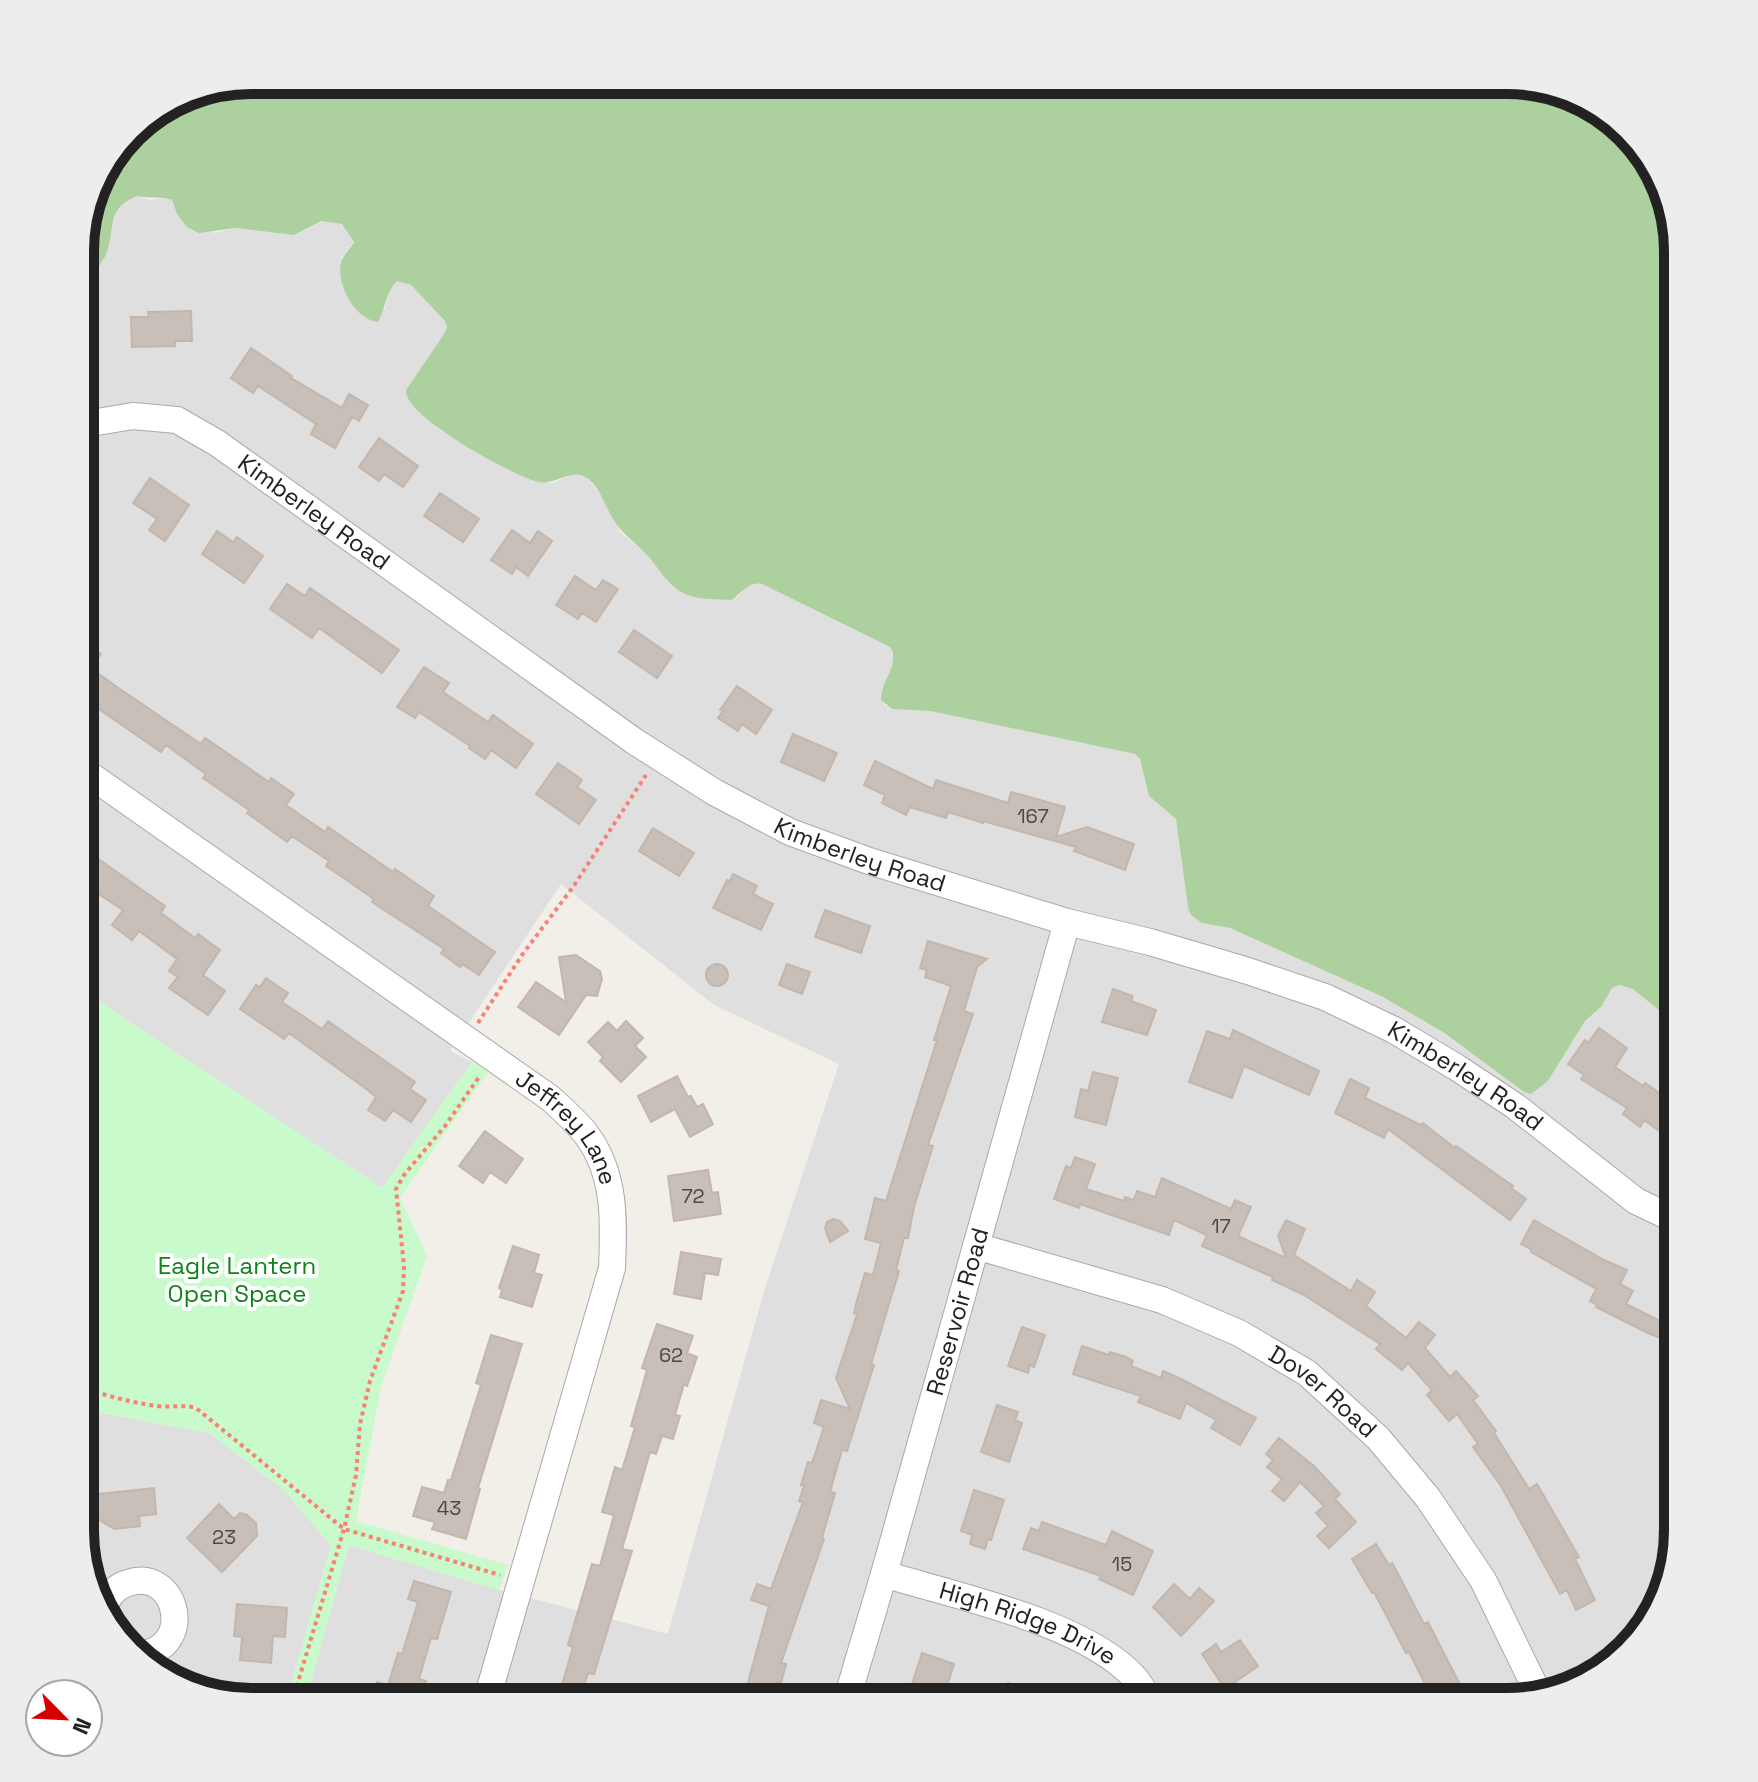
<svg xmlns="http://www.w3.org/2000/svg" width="1758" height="1782" font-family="'Space Grotesk',sans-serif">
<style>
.residential{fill:#e0dfdf}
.forest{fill:#add19e}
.park{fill:#c8facc}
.building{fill:#c7bfb8;stroke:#c4b6ab;stroke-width:2}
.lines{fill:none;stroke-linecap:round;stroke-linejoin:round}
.minor-casing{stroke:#a9a9a9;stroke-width:28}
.path{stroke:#fa8072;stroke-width:4;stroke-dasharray:4 4;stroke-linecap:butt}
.minor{stroke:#fff;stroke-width:26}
.labels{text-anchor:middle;stroke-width:8;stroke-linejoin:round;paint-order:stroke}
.number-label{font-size:20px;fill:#4b4948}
.street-label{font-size:24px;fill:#222;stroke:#fff}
.park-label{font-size:24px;fill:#0c8416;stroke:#fff}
.rim{fill:none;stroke:#222;stroke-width:10}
</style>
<rect width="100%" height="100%" fill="#f2efe9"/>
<!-- residential -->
<path class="residential" d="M137 196 150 200 165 198 172 200 177 214 214 233 236 228 294 235 321 221 342 224 354 242 341 258 385 309 391 286 397 281 411 285 445 321 447 328 444 334 406 390 437 428 462 444 538 482 553 483 573 474 587 478 601 494 621 533 645 553 669 582 737 597 748 586 755 582 762 584 890 647 894 660 881 693 885 705 892 709 930 711 1135 754 1140 759 1149 796 1176 819 1188 908 1202 923 1230 928 1383 997 1443 1033 1524 1092 1548 1081 1585 1021 1602 1006 1612 988 1619 985 1633 989 1678 1026V1531L1661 1606 1619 1660 1562 1693 1507 1702H305L349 1545 499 1590 668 1634 764 1291 839 1064 714 1005 561 884 450 1051 472 1062 382 1188 80 989V269L90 273 107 250 110 228 117 207Z
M80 1409 209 1433 282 1488 331 1545 286 1702H251L176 1685 122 1643 89 1586 80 1531Z"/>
<!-- forest -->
<path class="forest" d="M251 80H1518L1583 98 1636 139 1669 196 1678 251V1026L1633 989 1619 985 1612 988 1602 1006 1585 1021 1548 1081 1531 1094 1524 1092 1444 1033 1383 997 1230 928 1202 923 1191 915 1188 908 1176 819 1149 796 1140 759 1135 754 930 711 892 709 881 700C880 681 901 664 890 647L762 584C748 581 742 594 731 600 718 599 700 600 688 595 669 589 658 566 645 553 632 540 620 532 612 517 604 504 599 484 585 477 568 469 555 486 538 482 512 475 404 417 406 390L444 334 447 328 445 321 411 285 397 281C387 290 385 309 378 322 355 320 336 284 341 263 343 254 350 250 354 242L342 224 321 221 294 235 236 228 199 233 187 227 177 214 172 200C160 196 149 199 137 196 105 210 116 225 107 252 105 258 100 264 97 270L90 273 80 269V239L97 176 138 123 186 93Z"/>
<!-- park -->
<path class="park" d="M80 989 382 1188 472 1062 488 1072 400 1198 427 1256 381 1387 356 1521 508 1565 499 1590 349 1545 305 1702H286L331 1545 282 1488 209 1433 80 1409Z"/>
<!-- building -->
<path class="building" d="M191 311 192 341H175V346L132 347 131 317H149L148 312Z
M251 348 292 376 291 378 342 408 349 394 368 405 359 421 352 417 335 448 311 434 316 424 258 386 253 393 231 378Z
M379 438 418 466 403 487 384 474 379 481 359 467Z
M150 478 189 505 165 541 149 530 157 519 133 503Z
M440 493 479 519 463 542 424 516Z
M512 530 530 543 538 531 552 541 528 576 516 567 512 574 491 560Z
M217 531 233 542 237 537 263 556 244 583 202 554Z
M575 576 596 590 603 580 618 589 596 622 582 613 578 619 556 605Z
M287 584 305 596 310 588 399 650 382 673 319 628 312 638 270 609Z
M634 630 672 656 657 678 619 652Z
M87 644 101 654 91 668 117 687 201 744 205 738 269 782 271 778 294 794 286 805 325 832 328 827 393 872 395 869 434 896 428 906 495 952 479 975 462 964 460 967 441 953 444 949 372 902 374 899 326 866 329 861 292 836 287 842 247 813 249 810 203 778 206 774 166 745 161 752 80 696V653Z
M424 667 449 683 443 692 488 722 493 715 533 744 516 768 491 750 485 759 469 748 470 746 419 712 415 718 397 707Z
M737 686 772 710 756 734 742 724 738 731 718 718 723 711 720 710Z
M793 734 837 753 824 781 781 762Z
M875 761 933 789 936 780 1008 803 1011 792 1065 807 1056 837 1087 827 1134 844 1125 870 1074 851 1076 847 983 821V823L948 812 946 818 910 807 906 815 882 803 885 795 864 785Z
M558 763 582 780 577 787 596 800 579 824 536 794Z
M653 828 694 853 679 876 639 851Z
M80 846 165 906 161 913 195 938 198 934 220 950 203 975 225 991 208 1015 169 988 178 977 169 971 177 959 139 931 132 940 112 925 123 910 80 882Z
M733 874 757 886 753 894 773 904 761 930 713 908 727 880 730 881Z
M825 910 870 926 861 953 815 937Z
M928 941 987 959 977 967 964 1011 973 1014 928 1145 933 1146 914 1207 908 1238H904L896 1270 899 1271 871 1364 874 1365 847 1451 842 1450 830 1492 835 1493 822 1538 824 1539 781 1663 786 1664 781 1683 777 1682 772 1702H764L744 1697 769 1606 751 1600 757 1584 771 1589 803 1502 799 1501 804 1486 801 1485 808 1462 812 1463 824 1427 814 1423 821 1400 850 1409 836 1378 857 1314 854 1313 856 1304 865 1273 873 1275 881 1243 865 1239 875 1198 886 1201 937 1040H934L951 986 925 977 927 970 920 968Z
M576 955 600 971 602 979 597 996 586 995 559 1035 518 1007 536 982 566 1002 559 957Z
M787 964 810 972 802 994 779 985Z
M706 975a11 11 0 1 1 22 0a11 11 0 1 1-22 0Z
M266 978 288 993 282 1002 322 1029 328 1021 415 1082 410 1089 426 1100 411 1122 393 1110 385 1121 368 1110 376 1097 369 1091 289 1033 284 1039 240 1009 256 985 260 987Z
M1113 989 1133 996 1131 1001 1156 1010 1147 1035 1102 1022Z
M626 1021 643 1038 635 1046 646 1057 621 1082 600 1061 603 1057 588 1042 608 1022 617 1031Z
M1599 1028 1627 1048 1615 1067 1643 1086 1645 1083 1678 1106V1110L1662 1133 1644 1120 1640 1127 1623 1114 1627 1108 1581 1079 1584 1075 1568 1064 1585 1040 1588 1043Z
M1233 1030 1319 1071 1309 1095 1244 1066 1232 1098 1189 1082 1207 1031 1230 1039Z
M1093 1072 1118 1078 1106 1125 1075 1117 1081 1089 1088 1091Z
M677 1076 688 1097 691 1096 697 1107 703 1104 713 1124 690 1137 675 1109 651 1122 638 1096Z
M1350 1079 1369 1088 1365 1098 1421 1125 1423 1123 1455 1148 1456 1146 1513 1186 1511 1188 1526 1199 1510 1220 1388 1129 1384 1138 1335 1113Z
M485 1131 523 1159 506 1183 490 1172 483 1183 459 1166Z
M1075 1157 1095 1164 1086 1189 1124 1201 1125 1197 1134 1200 1137 1191 1155 1197 1162 1178 1231 1209 1235 1200 1251 1207 1238 1236 1286 1258 1278 1236 1286 1220 1305 1229 1294 1255 1351 1291 1357 1280 1375 1292 1366 1306 1406 1338 1419 1322 1435 1335 1425 1348 1450 1377 1456 1371 1478 1396 1473 1400 1496 1431 1494 1433 1529 1489 1537 1484 1579 1557 1575 1559 1595 1600 1576 1610 1567 1590 1560 1594 1501 1486 1473 1447 1478 1444 1457 1414 1449 1421 1427 1395 1432 1390 1408 1363 1402 1370 1376 1349 1380 1344 1304 1295 1272 1280 1273 1277 1202 1246 1207 1235 1174 1220 1169 1235 1080 1204 1079 1208 1054 1199 1066 1166 1071 1168Z
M708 1170 712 1193 718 1192 721 1214 674 1221 668 1176Z
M833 1219 840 1221 848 1231 830 1242 825 1228 827 1222Z
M1534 1220 1604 1260 1627 1270 1620 1284 1633 1291 1626 1304 1662 1322 1675 1283H1678V1344L1650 1334 1596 1307 1597 1305 1590 1301 1596 1289 1531 1252V1249L1521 1244Z
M513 1246 539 1255 534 1273 542 1275 532 1307 500 1297 502 1290 499 1288Z
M681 1252 721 1259 718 1275 705 1273 701 1299 674 1294Z
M657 1324 693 1336 687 1353 697 1357 687 1386 684 1384 675 1415 680 1416 673 1439 662 1436 656 1454 650 1452 622 1549 632 1551 594 1674 588 1673 579 1702H557L573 1647 568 1645 592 1564 600 1566 614 1515 602 1512 615 1467 622 1470 635 1427 631 1426 647 1370 642 1368Z
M1022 1327 1045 1335 1034 1367 1030 1365 1028 1373 1008 1366Z
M491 1335 522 1344 478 1488 480 1489 466 1539 432 1529 435 1522 413 1516 422 1487 444 1493 448 1480H451L481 1385 476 1383Z
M1082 1346 1109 1355 1110 1352 1126 1357 1133 1361 1131 1366 1161 1378 1163 1371 1181 1379 1256 1418 1240 1445 1211 1428 1216 1420 1186 1403 1180 1419 1138 1402 1141 1396 1073 1374Z
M997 1405 1018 1412 1015 1420 1022 1423 1009 1462 981 1452Z
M1279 1438 1314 1466 1340 1494 1335 1499 1356 1522 1329 1548 1317 1536 1328 1526 1316 1513 1324 1506 1300 1482 1284 1501 1272 1491 1282 1479 1267 1467 1273 1460 1266 1454Z
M154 1488 156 1514 139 1516 140 1526 114 1529 80 1508V1496Z
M974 1490 1004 1500 991 1540 988 1539 985 1549 970 1544 972 1535 961 1531Z
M219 1504 234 1519 240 1513 247 1515 256 1523 257 1536 222 1572 187 1538Z
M1664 1516 1678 1520 1676 1538 1659 1533Z
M1042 1522 1106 1545 1112 1531 1153 1551 1133 1595 1099 1579 1101 1576 1023 1549 1031 1528 1039 1531Z
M1376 1544 1389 1565 1392 1563 1397 1572 1424 1624 1428 1622 1469 1702H1434L1409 1652 1406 1653 1374 1592 1372 1593 1352 1559Z
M414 1581 451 1592 437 1639 431 1638 419 1679 426 1681 422 1696 429 1698 428 1702H381L372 1699 377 1682 388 1685 398 1653 402 1654 418 1602 408 1599Z
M1174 1584 1190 1599 1199 1588 1214 1601 1181 1636 1153 1607Z
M237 1604 287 1608 285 1637 273 1636 271 1663 240 1660 242 1637 234 1636Z
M1240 1640 1258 1666 1225 1689 1202 1654 1216 1644 1221 1652Z
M922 1653 954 1664 942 1702H922L912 1699 917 1686 912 1684Z
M1008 1683 1055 1700 1054 1702H1001Z"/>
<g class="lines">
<defs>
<g id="minor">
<path id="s1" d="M85 424 133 416 177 420 217 443 634 741 714 792 790 832 869 861 1067 922 1150 942 1248 971 1325 997 1394 1030 1456 1067 1515 1106 1636 1201 1678 1221"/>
<path d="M80 482 85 424 80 371"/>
<path id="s2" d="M80 768 550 1098C562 1109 576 1121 586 1134 616 1174 614 1221 612 1268L486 1702"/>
<path id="s3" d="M976 1246 1162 1300 1239 1333 1307 1373 1378 1438 1428 1498 1483 1580 1540 1697"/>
<path id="s4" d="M884 1574C956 1596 1083 1622 1134 1677 1140 1684 1146 1694 1151 1702"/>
<path d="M103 1610C107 1597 114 1587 128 1583 177 1566 198 1650 137 1655"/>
<path id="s5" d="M846 1702 884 1574 1067 922"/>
</g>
</defs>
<!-- minor casing -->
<use href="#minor" class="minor-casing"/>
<!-- path -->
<path class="path" d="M478 1023 522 955 573 887 646 775
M80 1386C105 1396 130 1402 157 1406 170 1408 183 1404 196 1408L344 1529 500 1575
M292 1702 344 1529 356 1475 360 1424 370 1381 403 1291 404 1266 396 1189 404 1175 445 1126 479 1077"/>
<!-- minor -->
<use href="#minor" class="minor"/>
</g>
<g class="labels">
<!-- number labels -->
<g class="number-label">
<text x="1033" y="823">167</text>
<text x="693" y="1203">72</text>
<text x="1221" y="1233">17</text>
<text x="671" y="1362">62</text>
<text x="449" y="1515">43</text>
<text x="224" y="1544">23</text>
<text x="1122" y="1571">15</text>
</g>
<!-- street labels -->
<g class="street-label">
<text dy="8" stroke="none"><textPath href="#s1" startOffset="258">Kimberley Road</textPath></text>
<text dy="8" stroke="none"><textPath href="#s1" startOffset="906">Kimberley Road</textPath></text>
<text dy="8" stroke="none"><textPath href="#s1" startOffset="1554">Kimberley Road</textPath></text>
<text dy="8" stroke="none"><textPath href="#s2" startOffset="608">Jeffrey Lane</textPath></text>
<text dy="8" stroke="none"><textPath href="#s5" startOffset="406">Reservoir Road</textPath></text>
<text dy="8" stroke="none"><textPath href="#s3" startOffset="380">Dover Road</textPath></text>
<text dy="8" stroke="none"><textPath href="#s4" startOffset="152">High Ridge Drive</textPath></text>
</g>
<!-- park labels -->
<g class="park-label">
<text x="237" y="1274">Eagle Lantern<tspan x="237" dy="28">Open Space</tspan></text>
</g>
</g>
<!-- crop -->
<path d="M0 0H1758V1782H0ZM251 94H1507A157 157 0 0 1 1664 251V1531A157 157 0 0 1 1507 1688H251A157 157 0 0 1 94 1531V251A157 157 0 0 1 251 94Z" fill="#ededed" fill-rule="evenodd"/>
<path class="rim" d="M251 94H1507A157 157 0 0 1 1664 251V1531A157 157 0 0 1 1507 1688H251A157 157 0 0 1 94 1531V251A157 157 0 0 1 251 94Z"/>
<!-- north arrow -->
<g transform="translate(64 1718) rotate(114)"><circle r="38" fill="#ffffff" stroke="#a7a7a7" stroke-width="2"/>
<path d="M0-6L14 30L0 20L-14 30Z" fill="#d40000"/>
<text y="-12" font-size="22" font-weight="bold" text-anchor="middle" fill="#222222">N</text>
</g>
</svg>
